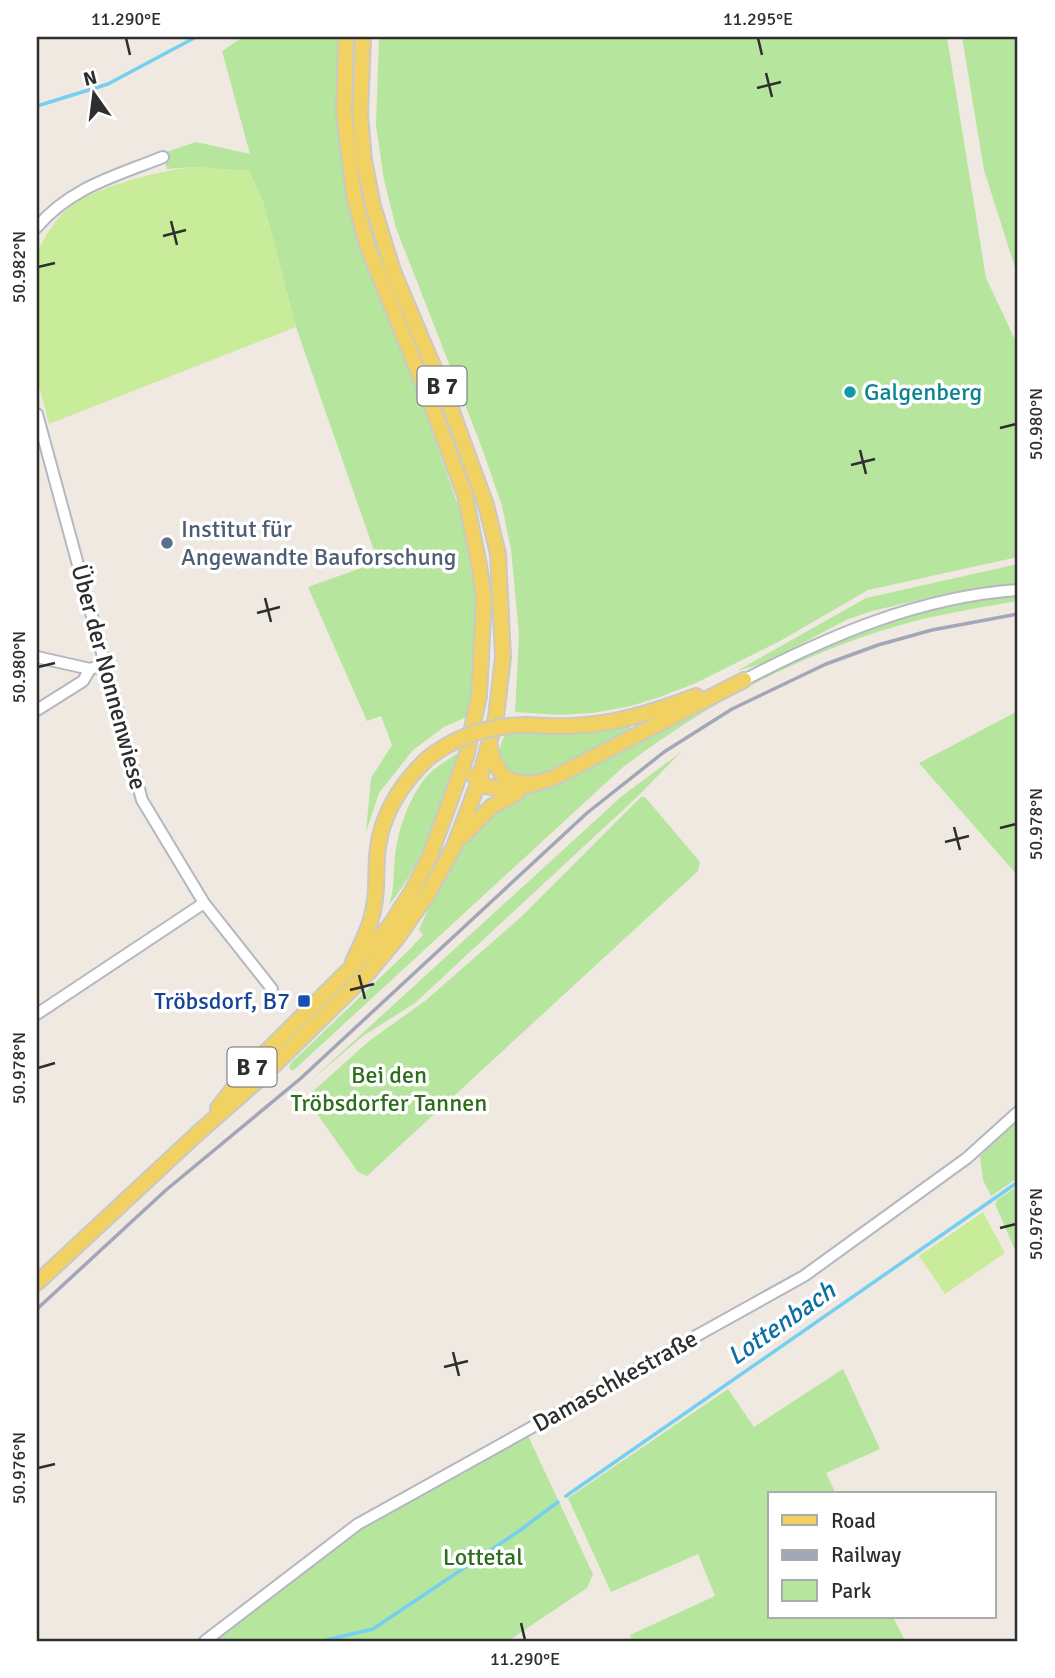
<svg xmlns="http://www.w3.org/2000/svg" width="1055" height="1678" font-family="Signika,sans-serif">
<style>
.green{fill:#b6e59e}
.pitch{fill:#c9ec9a}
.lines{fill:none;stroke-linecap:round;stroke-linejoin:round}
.stream{stroke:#75cff0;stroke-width:3.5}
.minor-casing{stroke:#b4b7c1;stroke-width:14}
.major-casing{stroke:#c9c9c9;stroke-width:18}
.minor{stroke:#fff;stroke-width:10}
.major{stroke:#f2d163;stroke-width:14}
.rail{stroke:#a3a6b8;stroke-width:3.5}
.major-bridge-casing{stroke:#c9c9c9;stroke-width:18;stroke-linecap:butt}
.major-bridge{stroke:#f2d163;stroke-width:14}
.ticks{fill:none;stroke:#2e2e2e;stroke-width:2.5}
.culture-dot{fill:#0f9aa8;stroke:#fff;stroke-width:2.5}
.service-dot{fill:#5c6f8a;stroke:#fff;stroke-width:2.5}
.transit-dot{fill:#1a4fb4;stroke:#fff;stroke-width:2.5}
.labels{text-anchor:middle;stroke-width:7;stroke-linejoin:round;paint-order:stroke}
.shield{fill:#fff;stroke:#6d6d6d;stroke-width:2}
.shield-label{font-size:23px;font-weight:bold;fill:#2e2e2e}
.culture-label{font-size:24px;fill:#0d838f;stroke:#fff;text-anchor:start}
.service-label{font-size:24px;fill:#4e5e75;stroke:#fff;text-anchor:start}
.street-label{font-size:24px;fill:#2e2e2e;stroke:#fff}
.transit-label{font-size:24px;fill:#164399;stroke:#fff;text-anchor:end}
.park-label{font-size:24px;fill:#2c6e1b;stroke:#fff}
.water-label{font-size:26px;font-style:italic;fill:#0d6fa3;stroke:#fff}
.neatline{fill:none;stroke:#2e2e2e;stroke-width:2.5}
.ticks-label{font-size:18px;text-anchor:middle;fill:#2e2e2e}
</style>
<rect width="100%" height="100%" fill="#efe9e1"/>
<!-- green -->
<path class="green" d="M243 37H342L339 67 375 280 424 408 460 511 477 606 471 715 444 727 413 750 379 793 366 832 371 778 392 745 381 716 367 721 308 587 378 562 296 327 263 202 249 171 193 167 167 169 163 153 196 142 250 154 222 51Z
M379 37H947L986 278 1018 346V557L868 590 780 641 696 683 660 697 631 706 593 713 559 715 515 712 519 635 511 549 502 506 482 448 396 228 384 180 376 125Z
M962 37H1018V277L984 170Z
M1018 564V583L949 593 872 611 846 620 767 662 737 671 866 598Z
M1018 596V601C978 608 937 614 897 626 798 655 704 705 622 768L295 1069 292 1071 289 1067 291 1063 410 949 423 935 419 930C431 901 461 838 484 818 492 811 503 805 512 801 528 793 546 790 563 782 675 723 786 654 908 615 943 603 981 599 1018 596Z
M1018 711V876L919 763Z
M629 723 632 731C604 745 573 766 542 773 532 775 519 777 510 771 496 763 498 743 507 733 549 731 588 734 629 723Z
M459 752C441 805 426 860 389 905 395 888 393 873 395 856 398 829 410 795 428 775 436 766 450 759 459 752Z
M681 752 637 797 415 1003 363 1036 308 1083 622 796Z
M641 797H645L700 862 698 871 367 1176 358 1172 308 1101 310 1094 369 1041 425 1001 522 916Z
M1018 1121V1178L991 1196 983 1180 980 1156Z
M1018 1186V1257L995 1204 998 1199Z
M843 1369 880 1449 826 1473 836 1494H770V1617H893L905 1641H632L630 1635 715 1596 698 1554 611 1592 568 1498 728 1389 754 1427Z
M528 1436 593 1574 587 1588 508 1641H214L360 1530Z"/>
<!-- pitch -->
<path class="pitch" d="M193 167 249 171 263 202 296 327 49 424 37 378V252C45 237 55 219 69 207 94 187 162 170 193 167Z
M983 1212 1005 1253 945 1294 919 1256Z"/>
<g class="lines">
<!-- stream -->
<path class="stream" d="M37 106 108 84 196 37
M566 1496 1018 1182
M322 1641 373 1629 519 1531 558 1502"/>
<defs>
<path id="minor" d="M37 227C71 187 116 176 163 157
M37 414 142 800 204 903 272 989
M37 657 90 669
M744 680C831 635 919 597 1018 590
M37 710 83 681 90 669 105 664
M37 1014 204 903
M205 1641 358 1524 804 1276 967 1158 1018 1112"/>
<path id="major" d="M528 725C593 730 636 719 696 696
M489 743C495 768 501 785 532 783
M474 776 486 786 508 791 553 778 744 680
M462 837 491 807 517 793
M353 962C361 944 371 926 374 906 378 886 375 867 378 847 383 811 402 783 427 759
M218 1108 247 1071 368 951 391 924 412 891 430 856 466 757 479 696 484 599 479 565 465 495 432 406 367 245 354 196 344 113 346 37
M37 1283 198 1133 264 1075 368 973 398 937 427 895 454 847 479 781 496 717 503 657 498 554 486 505 450 406 393 271 373 206 364 160 360 115 363 37"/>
</defs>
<!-- minor casing -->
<use href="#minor" class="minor-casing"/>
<!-- major casing -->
<use href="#major" class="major-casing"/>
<!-- minor -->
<use href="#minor" class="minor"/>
<!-- major -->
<use href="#major" class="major"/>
<!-- rail -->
<path class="rail" d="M37 1309 166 1190 300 1079 587 813 664 752 732 709 826 664 878 645 932 630 1018 614"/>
<defs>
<path id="major-bridge" d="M427 759C457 735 490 725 528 725"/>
</defs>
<!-- major-bridge casing -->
<use href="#major-bridge" class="major-bridge-casing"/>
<!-- major-bridge -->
<use href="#major-bridge" class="major-bridge"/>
</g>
<!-- ticks -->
<path class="ticks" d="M126 38 130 55M758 38 762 55M766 73 772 97M757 88 781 82M171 221 177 245M163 236 186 230M38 267 55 263M1000 428 1016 424M860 450 866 474M851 465 875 459M265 598 271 622M257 613 280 607M38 667 55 663M954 827 960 850M1000 828 1016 824M945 842 969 836M359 975 365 999M350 990 374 984M38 1068 55 1063M1000 1228 1016 1224M453 1352 459 1376M444 1367 468 1361M38 1468 55 1464M521 1623 525 1640"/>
<!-- markers -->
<circle class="culture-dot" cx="850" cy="392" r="7"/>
<circle class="service-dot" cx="167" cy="543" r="7"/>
<rect class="transit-dot" x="297" y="994" width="14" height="14" rx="3.5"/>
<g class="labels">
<!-- shield labels -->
<g class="shield">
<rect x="417.5" y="366.5" width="49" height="39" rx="5"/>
<rect x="227.5" y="1047.5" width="49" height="39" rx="5"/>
</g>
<g class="shield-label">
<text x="442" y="394">B 7</text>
<text x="252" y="1075">B 7</text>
</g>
<!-- culture labels -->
<g class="culture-label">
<text x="864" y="400">Galgenberg</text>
</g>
<!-- service labels -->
<g class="service-label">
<text x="181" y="537">Institut für<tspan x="181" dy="28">Angewandte Bauforschung</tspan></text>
</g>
<!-- street labels -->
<g class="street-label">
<text transform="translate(109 677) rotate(75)" y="8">Über der Nonnenwiese</text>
<text transform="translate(615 1381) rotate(-29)" y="8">Damaschkestraße</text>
</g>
<!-- transit labels -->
<g class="transit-label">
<text x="290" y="1009">Tröbsdorf, B7</text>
</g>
<!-- park labels -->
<g class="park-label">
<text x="389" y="1083">Bei den<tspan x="389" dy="28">Tröbsdorfer Tannen</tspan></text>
<text x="483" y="1565">Lottetal</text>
</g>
<!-- water labels -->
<g class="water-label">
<text transform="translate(781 1323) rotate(-35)" y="9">Lottenbach</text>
</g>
</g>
<!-- border -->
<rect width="1055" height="1678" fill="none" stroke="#ffffff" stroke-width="77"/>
<!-- legend -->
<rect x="768" y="1492" width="228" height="126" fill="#ffffff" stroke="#ababab" stroke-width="2"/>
<rect x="782" y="1515" width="35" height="10" fill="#f2d163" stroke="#ababab" stroke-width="2"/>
<text x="831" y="1528" font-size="21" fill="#2e2e2e">Road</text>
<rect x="782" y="1550" width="35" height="10" fill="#a3a6b8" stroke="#ababab" stroke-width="2"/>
<text x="831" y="1562" font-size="21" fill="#2e2e2e">Railway</text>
<rect x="782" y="1580" width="35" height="21" fill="#b6e59e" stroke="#ababab" stroke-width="2"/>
<text x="831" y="1598" font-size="21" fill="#2e2e2e">Park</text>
<!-- north arrow -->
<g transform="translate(94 94) rotate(346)" stroke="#ffffff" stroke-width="5" paint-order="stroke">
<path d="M0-5L12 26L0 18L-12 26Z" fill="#2e2e2e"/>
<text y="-10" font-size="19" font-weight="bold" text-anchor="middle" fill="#2e2e2e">N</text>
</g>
<rect x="38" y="38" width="978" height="1602" class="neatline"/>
<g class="ticks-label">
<text x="126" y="25">11.290°E</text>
<text x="758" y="25">11.295°E</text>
<text transform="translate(19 267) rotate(-90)" y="6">50.982°N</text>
<text transform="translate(1036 424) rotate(-90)" y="6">50.980°N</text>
<text transform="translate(19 667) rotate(-90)" y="6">50.980°N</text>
<text transform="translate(1036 824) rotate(-90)" y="6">50.978°N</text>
<text transform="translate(19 1068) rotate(-90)" y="6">50.978°N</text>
<text transform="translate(1036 1224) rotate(-90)" y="6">50.976°N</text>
<text transform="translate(19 1468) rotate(-90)" y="6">50.976°N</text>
<text x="525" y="1665">11.290°E</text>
</g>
</svg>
